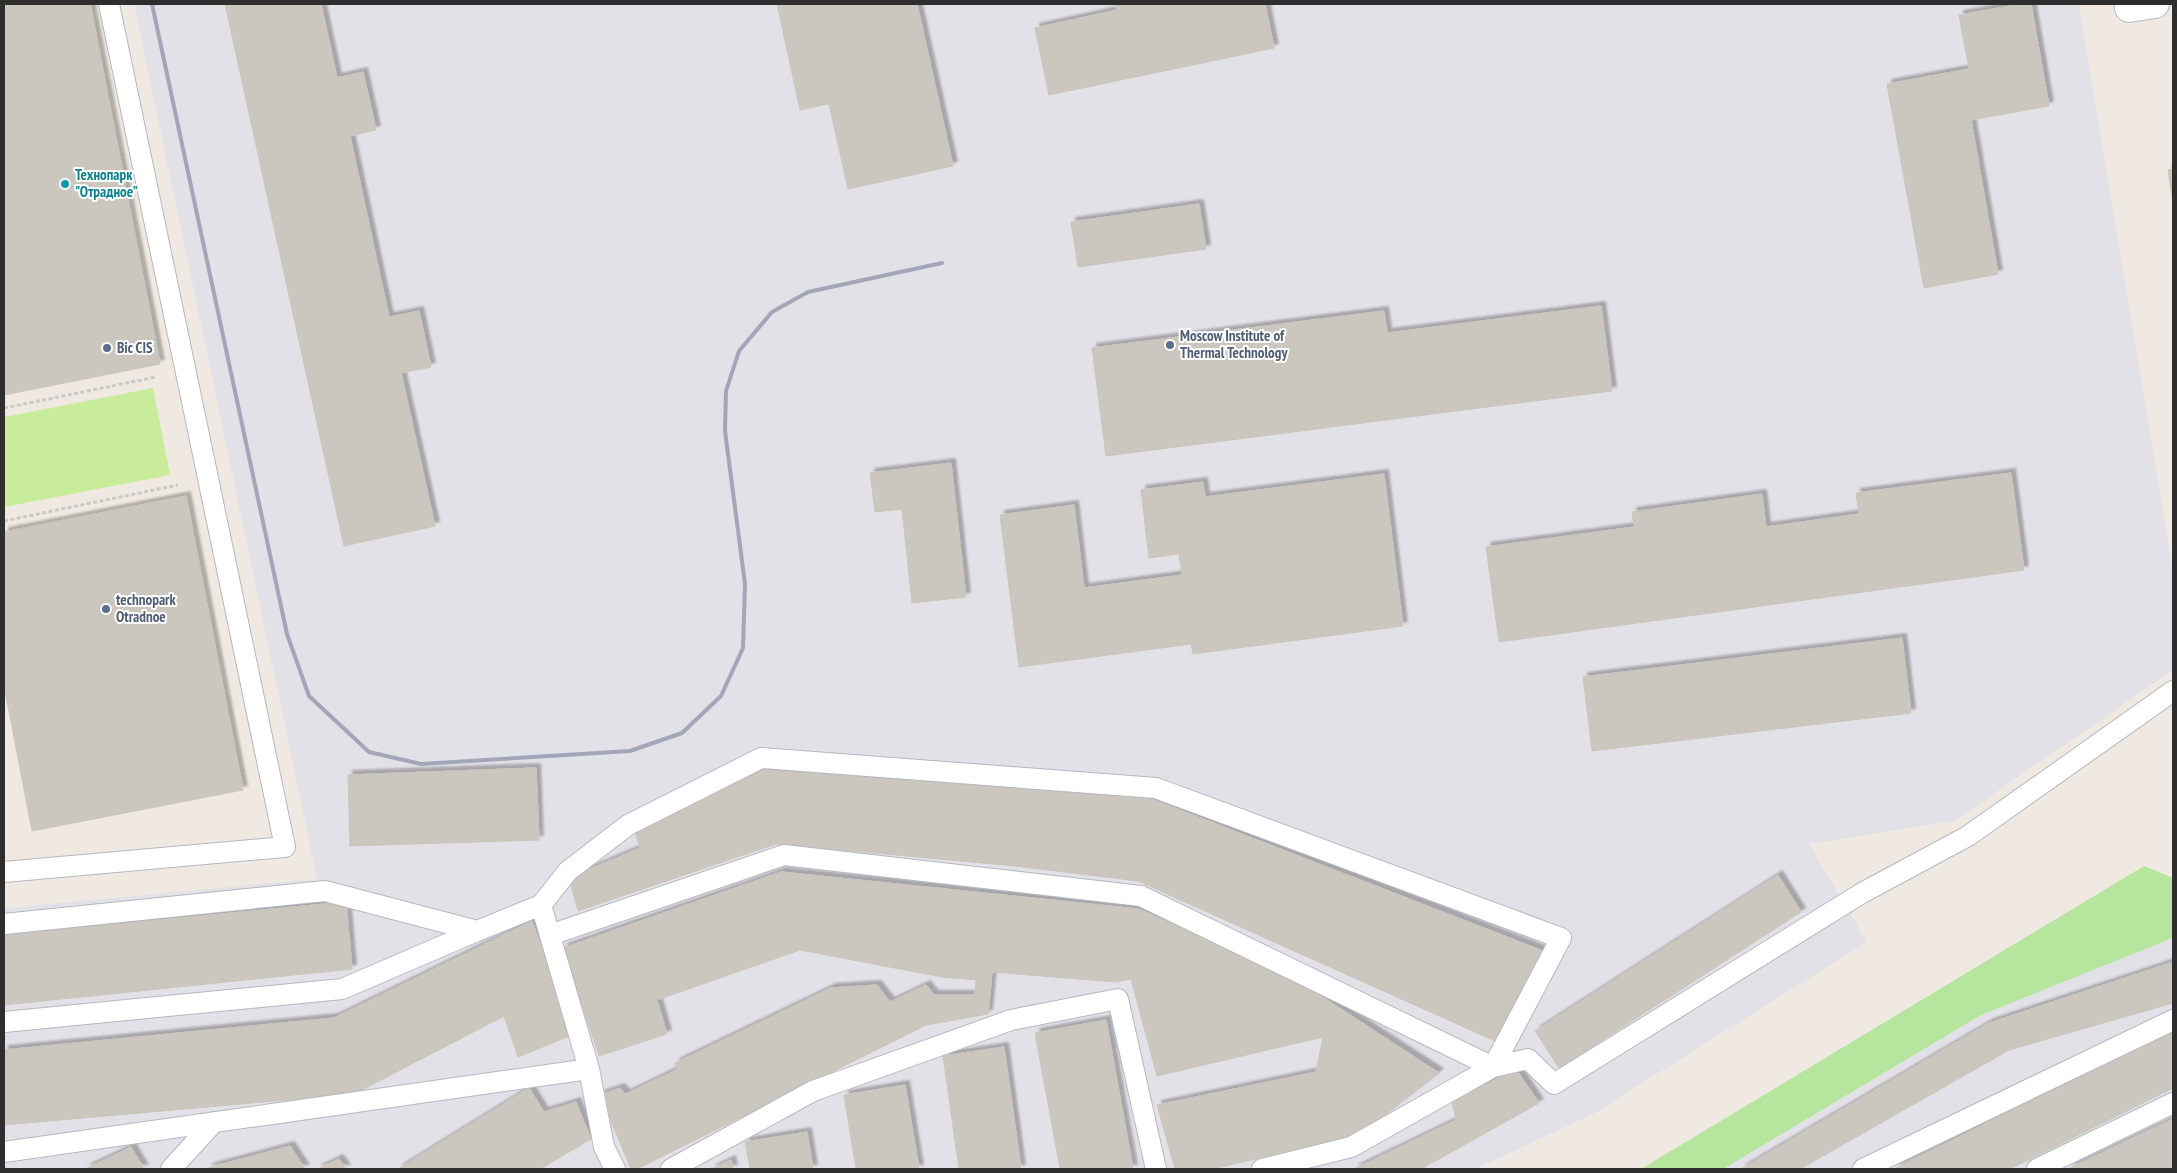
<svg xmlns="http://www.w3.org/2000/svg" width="2177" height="1173" font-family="'PT Sans Narrow',sans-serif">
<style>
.industrial{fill:#e3e1e8}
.green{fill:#b6e59e}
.pitch{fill:#c9ec9a}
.building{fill:#cbc7bf;stroke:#cbc5ba;filter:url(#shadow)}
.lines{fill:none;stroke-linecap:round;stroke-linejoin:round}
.lane-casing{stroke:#b4b7c1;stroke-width:22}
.street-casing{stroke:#b4b7c1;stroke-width:30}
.path{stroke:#c9c9c9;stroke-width:3;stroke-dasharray:4 2.5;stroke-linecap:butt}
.lane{stroke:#fff;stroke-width:20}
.street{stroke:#fff;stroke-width:28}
.rail{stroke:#a3a6b8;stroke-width:4}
.culture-dot{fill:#0f9aa8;stroke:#fff;stroke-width:2}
.service-dot{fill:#5c6f8a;stroke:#fff;stroke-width:2}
.labels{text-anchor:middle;stroke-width:4;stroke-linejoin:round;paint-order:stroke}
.culture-label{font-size:15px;font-weight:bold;fill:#0d838f;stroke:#fff;text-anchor:start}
.service-label{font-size:15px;font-weight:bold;fill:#4e5e75;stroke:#fff;text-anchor:start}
</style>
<defs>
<filter id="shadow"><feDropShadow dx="4.5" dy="-4.5" stdDeviation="1" flood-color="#0004"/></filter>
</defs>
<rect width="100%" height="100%" fill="#efe9e1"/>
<!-- industrial -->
<path class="industrial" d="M134 4H2079L2173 572V670L1954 821 1809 844 1867 942 1593 1114 1475 1169H4V908L317 879Z
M2173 938V1169H1723L1981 1015Z"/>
<!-- green -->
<path class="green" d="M2144 866 2173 878V938L1981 1015 1723 1169H1641Z"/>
<!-- pitch -->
<path class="pitch" d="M153 388 170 475 4 507V417Z"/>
<!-- building -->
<path class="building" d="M4 4H90L160 364 4 395Z
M225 4H321L337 78 363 72 376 130 350 136 389 317 419 311 431 367 401 373 435 526 344 546Z
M777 4H917L953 166 848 189 829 104 800 110Z
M1115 4H1265L1274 48 1049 95 1035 28 1117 10Z
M2022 4H2031L2049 106 1971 120 1998 274 1924 288 1887 84 1969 69 1959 15Z
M2173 169V203L2168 170Z
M1199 204 1206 249 1078 267 1071 222Z
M1601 306 1612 391 1106 456 1092 348 1384 311 1387 333Z
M951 463 966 597 912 603 902 509 875 512 870 473Z
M2011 473 2024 570 1499 642 1486 547 1634 527 1632 512 1762 494 1766 527 1859 514 1856 493Z
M1384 474 1403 626 1193 654 1191 644 1019 667 1000 515 1074 505 1084 588 1182 575 1179 554 1149 558 1141 490 1203 482 1205 497Z
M186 496 243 790 32 831 4 685V532Z
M1902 638 1911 713 1592 751 1583 677Z
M536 768 539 840 350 846 348 775Z
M764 770 1144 796 1543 951 1495 1041 1138 881 1015 866 776 844 578 911 569 878 640 848 634 829Z
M781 872 1138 909 1284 972 1439 1073 1360 1134 1213 1169H1175L1157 1105 1316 1072 1323 1037 1157 1076 1131 979 1115 982 992 972 988 1014 926 1025 637 1169H631L600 1095 620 1088 626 1094 678 1069 675 1063 831 988 877 985 890 1002 926 985 934 995H975L976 980 942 977 800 950 657 1000 667 1034 599 1056 563 948Z
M1778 875 1801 912 1559 1068 1535 1031Z
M346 902 352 969 4 1005V935Z
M532 921 572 1035 518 1057 504 1016 354 1094 4 1125V1050L334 1018Z
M2173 962V1003L2009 1050 1800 1169H1741L1989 1023Z
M1106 1020 1133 1169H1060L1035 1033Z
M2173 1031V1088L2010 1169H1894Z
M1004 1047 1021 1169H959L943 1056Z
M1516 1069 1539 1103 1421 1169H1354L1456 1120 1452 1102Z
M905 1085 919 1169H856L844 1095Z
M529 1088 544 1112 576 1102 591 1139 540 1169H398Z
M2173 1119V1169H2068Z
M807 1132 813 1169H750L745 1142Z
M290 1146 305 1169H207L211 1167Z
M131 1147 144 1169H85Z
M339 1159 346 1169H317Z
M731 1160 733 1169H711Z"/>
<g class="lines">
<defs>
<path id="lane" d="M4 872 285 847 109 4
M4 924 325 891 477 931 342 989 4 1022
M477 931 541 905
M589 1069 604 1147 615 1169
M4 1152 589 1069 541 905 568 871 628 825 761 758 1156 788 1561 938 1493 1067 1141 896 784 855 550 935
M171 1169 214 1122
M671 1169 813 1091 1011 1020 1118 999 1156 1169
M1262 1169 1351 1147 1493 1067 1528 1059 1554 1084 1862 893 1968 836 2173 691
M1863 1169 2173 1020
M2037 1169 2173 1103"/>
<path id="street" d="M2129 8 2155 4"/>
</defs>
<!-- lane casing -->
<use href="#lane" class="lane-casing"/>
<!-- street casing -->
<use href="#street" class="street-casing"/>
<!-- path -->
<path class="path" d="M4 408 156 377
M4 521 178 485"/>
<!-- lane -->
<use href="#lane" class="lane"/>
<!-- street -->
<use href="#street" class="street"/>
<!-- rail -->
<path class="rail" d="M152 4 287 634 309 696 369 752 421 764 630 751 682 733 721 696 743 648 745 584 725 431 726 391 739 351 772 312 808 292 942 263"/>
</g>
<!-- markers -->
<circle class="culture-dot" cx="65" cy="184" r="5"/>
<g class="service-dot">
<circle cx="1170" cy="345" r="5"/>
<circle cx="107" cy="348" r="5"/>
<circle cx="106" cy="609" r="5"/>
</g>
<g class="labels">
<!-- culture labels -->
<g class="culture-label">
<text x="75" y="180">Технопарк<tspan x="75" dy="17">"Отрадное"</tspan></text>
</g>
<!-- service labels -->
<g class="service-label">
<text x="1180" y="341">Moscow Institute of<tspan x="1180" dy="17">Thermal Technology</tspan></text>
<text x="117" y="353">Bic CIS</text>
<text x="116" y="605">technopark<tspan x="116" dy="17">Otradnoe</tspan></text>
</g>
</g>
<!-- border -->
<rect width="2177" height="1173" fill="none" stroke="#2e2e2e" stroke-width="10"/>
</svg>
